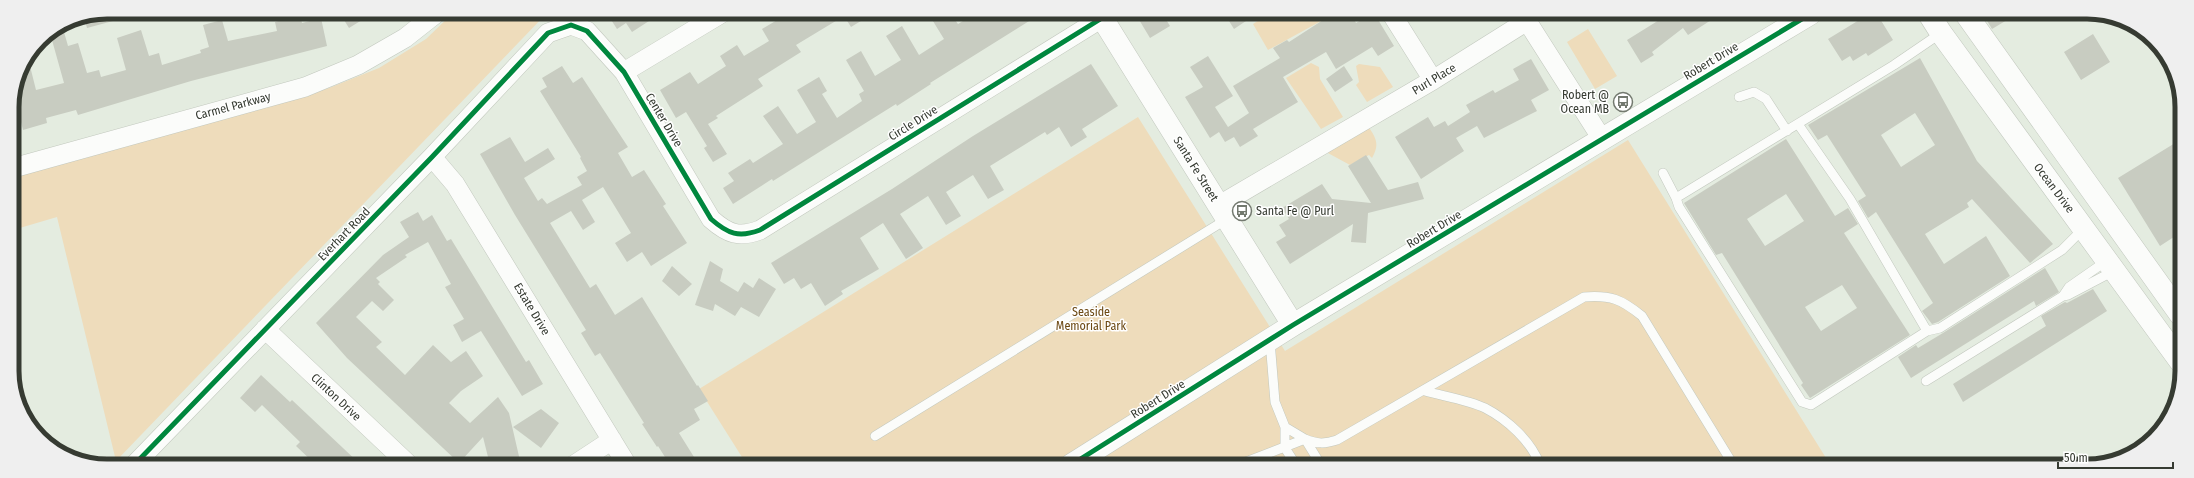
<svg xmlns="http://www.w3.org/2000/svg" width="2194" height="478" font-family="'Fira Sans Condensed',sans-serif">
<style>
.green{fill:#eedcbb}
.building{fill:#c8ccc1;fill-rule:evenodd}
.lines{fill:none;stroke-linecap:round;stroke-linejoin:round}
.service-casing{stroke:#c2c8be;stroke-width:10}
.minor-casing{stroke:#c2c8be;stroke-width:20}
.tertiary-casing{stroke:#c2c8be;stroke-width:23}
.primary-casing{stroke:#c2c8be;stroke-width:23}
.service{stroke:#fbfcfa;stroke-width:9}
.minor{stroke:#fbfcfa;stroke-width:19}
.tertiary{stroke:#fbfcfa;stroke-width:22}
.primary{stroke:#fbfcfa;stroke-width:22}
.cycleway-casing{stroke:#fff;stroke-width:8}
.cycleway{stroke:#00873e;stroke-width:5}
.labels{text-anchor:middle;stroke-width:3;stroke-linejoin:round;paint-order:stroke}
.street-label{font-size:12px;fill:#363b32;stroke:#fff}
.poi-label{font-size:12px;fill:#363b32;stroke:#fff;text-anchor:end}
.park-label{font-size:12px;fill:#6b4812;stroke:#fff}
.rim{fill:none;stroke:#363b32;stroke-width:5}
</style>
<rect width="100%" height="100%" fill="#e4ece0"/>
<!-- green -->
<path class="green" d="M454 12H548L116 461 57 217 13 230V177L329 88 379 68 426 39Z
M1270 13H1318L1323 20 1268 50 1253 24Z
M1588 29 1617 76 1595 89 1567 42Z
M1311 63 1319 67 1320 79 1343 117 1321 129 1286 78Z
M1359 64 1380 67 1393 87 1367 102 1356 85 1359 82 1356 66Z
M1138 117 1285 351 1628 140 1831 466 747 465 699 389Z
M1368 126C1376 138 1380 144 1372 158L1369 155 1350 165 1326 152Z"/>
<!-- building -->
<path class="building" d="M107 12H122L124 18 87 28 84 17Z
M339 12H375L349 28Z
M606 12H663L632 32 626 23 617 29Z
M789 13H874L851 27 844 16 796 45 801 52 758 79 763 86 716 116 718 118 708 124 727 154 713 162 704 148 707 146 686 112 676 118 660 90 690 72 698 84 726 66 720 56 737 45 744 56 769 41 762 29Z
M928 13H950L958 24 976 13H1042L930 83 931 84 897 106 896 104 773 181 772 179 733 204 723 188 734 181 728 173 750 159 753 163 783 144 763 116 778 106 797 134 816 122 797 90 819 77 827 91 822 94 837 118 862 101 859 94 864 91 846 60 861 51 875 76 901 60 886 36 902 26 919 55 944 39Z
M1135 13H1162L1170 26 1150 38Z
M1224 13H1258L1234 29Z
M1318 13H1351L1356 23 1374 13 1394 46 1378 56 1372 47 1336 69 1326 52 1283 77 1298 102 1253 129 1258 136 1240 147 1234 137 1225 142 1219 132 1210 138 1185 97 1203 87 1190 67 1208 56 1233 96 1215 107 1228 127 1249 113 1233 86 1280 58 1273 48 1287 40 1289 42 1323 20Z
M1677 13H1722L1688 35 1683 28 1652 52 1654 55 1641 63 1627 40 1664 17 1666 20Z
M1869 14H1877L1893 40 1868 56 1866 53 1853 61 1850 56 1842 61 1828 39Z
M1983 14H2017L1992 29Z
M300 15 302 23 321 18 327 46 191 81 78 115 76 110 46 118 47 123 23 130 16 102 19 70 28 58 36 90 64 83 50 33 62 25 68 46 78 43 87 73 99 70 101 77 126 70 117 38 141 30 149 56 159 53 162 65 201 53 200 50 209 47 203 25 222 20 228 41 277 31 275 22Z
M2093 34 2110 62 2081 80 2064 52Z
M1920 58 1977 161 2053 244 2030 263 1972 199 1967 203 1969 207 1925 234 1944 264 1986 236 2010 276 1938 322 1932 324 1922 311 1933 303 1876 212 1868 218 1858 201 1866 196 1827 135 1818 140 1808 125ZM1915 113 1935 145 1901 167 1881 135Z
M1531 59 1549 90 1531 100 1537 111 1484 138 1477 126 1456 138 1464 151 1421 179 1395 137 1428 117 1434 127 1445 121 1448 126 1470 112 1466 105 1493 90 1495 93 1519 80 1513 69Z
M1091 64 1118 106 1082 129 1087 137 1071 147 1059 127 1047 135 1045 132 990 166 1004 190 988 199 973 175 946 192 961 216 946 225 928 196 900 214 923 248 906 259 883 223 860 238 879 269 841 291 843 294 825 306 811 283 801 289 794 278 784 284 771 263 892 189 973 136Z
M562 66 573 83 582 77 628 147 618 153 632 177 644 170 666 204 663 206 687 243 651 266 642 252 627 262 615 243 631 233 603 187 582 200 595 222 583 230 571 211 550 223 590 288 596 284 615 315 642 297 697 386 698 385 708 401 694 409 700 420 679 433 699 465H670L658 446 657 447 642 424 644 423 600 353 595 356 581 333 586 330 515 215 480 154 510 137 525 162 548 148 555 159 524 178 538 201 542 198 547 204 582 185 577 177 587 171 580 158 581 157 540 91 547 87 542 78Z
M1344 66 1353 80 1335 92 1326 79Z
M1786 139 1835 216 1848 208 1858 224 1844 233 1910 335 1810 398 1801 385 1803 383 1722 253 1716 255 1684 203ZM1786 194 1804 221 1765 246 1747 219ZM1842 285 1857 308 1821 331 1805 307Z
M2180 140V233L2160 246 2118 178Z
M1366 155 1388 190 1418 182 1424 199 1368 213 1366 243 1351 242 1353 224 1290 264 1276 242 1286 236 1279 225 1289 219 1282 208 1322 184 1332 199 1371 203 1348 166Z
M418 212 423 221 432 215 447 241 451 239 526 362 529 360 543 384 522 396 481 331 462 342 453 325 464 319 445 287 451 284 428 242 405 255 407 257 376 278 380 282 378 284 394 300 383 311 372 301 356 317 382 342 376 347 405 375 433 345 451 362 466 351 483 376 461 391 449 403 470 423 498 397 509 413 521 465H490L483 437 459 463 347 358 316 323 383 255 409 237 400 222Z
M710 261 723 269 720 281 738 292 744 282 753 288 759 278 776 289 759 317 741 307 735 316 715 304 713 311 695 305Z
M672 266 692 284 679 296 662 281Z
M2045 268 2059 292 2036 306 2034 301 1911 378 1898 357 1916 345 1918 348 1943 333Z
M2093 289 2107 311 1963 402 1953 384 2046 326 2041 316 2065 302 2067 303Z
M261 375 290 402 292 400 360 464H315L296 446 300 442 262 405 255 412 240 398Z
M541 409 559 423 541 448 513 427Z"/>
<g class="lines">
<defs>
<path id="service" d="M1739 97 1754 92 1766 99 1787 131
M1798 124 1850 199 1927 331 1940 328 2062 250 2083 229
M1663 173 1676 198 1679 207 1802 402 1811 405 1927 331
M1676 198 1894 65 1941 33
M1270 341 1275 402 1285 427V448L1296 465
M1926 381 2063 296 2068 295 2108 274 2112 266 2102 264 2069 287 2063 296
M1425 391C1443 396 1469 400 1485 408 1508 420 1531 441 1540 465
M1285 427 1305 439 1321 465
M875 436 1227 219
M1238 465 1305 439C1317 444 1325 444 1337 440L1584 297C1611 295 1621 299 1642 316L1734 466"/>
<path id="minor" d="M1391 13 1433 80
M624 72 722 13
M432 157 455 184 627 465
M13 168 305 87 358 65 405 38 438 12
M1218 206 1433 80 1527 21 1602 139
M265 329 408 464
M135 464 432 157 548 33 571 25 587 31 624 72 711 219C728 234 739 238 760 230L1102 18
M574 465 612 440"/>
<path id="tertiary" d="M1099 13 1293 325
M1071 465 1293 325 1810 14"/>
<path id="primary" d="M1929 14 1941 33 2180 361
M1966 14 2180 314"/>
</defs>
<!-- service casing -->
<use href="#service" class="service-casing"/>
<!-- minor casing -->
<use href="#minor" class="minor-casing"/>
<!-- tertiary casing -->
<use href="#tertiary" class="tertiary-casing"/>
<!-- primary casing -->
<use href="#primary" class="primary-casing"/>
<!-- service -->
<use href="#service" class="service"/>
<!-- minor -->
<use href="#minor" class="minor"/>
<!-- tertiary -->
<use href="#tertiary" class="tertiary"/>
<!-- primary -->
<use href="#primary" class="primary"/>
<defs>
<path id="cycleway" d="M135 464 432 157 548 33 571 25 587 31 624 72 711 219C728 234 739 238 760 230L1102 18
M1071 465 1293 325 1810 14"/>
</defs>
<!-- cycleway casing -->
<use href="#cycleway" class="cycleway-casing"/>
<!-- cycleway -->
<use href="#cycleway" class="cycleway"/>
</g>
<!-- icons -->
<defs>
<symbol id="bus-ring" viewBox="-11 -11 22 22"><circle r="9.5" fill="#fff" stroke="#73796f" stroke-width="1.5"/><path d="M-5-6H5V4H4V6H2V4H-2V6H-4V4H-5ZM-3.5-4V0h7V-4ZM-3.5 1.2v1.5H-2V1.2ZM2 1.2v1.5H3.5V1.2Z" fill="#73796f"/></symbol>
</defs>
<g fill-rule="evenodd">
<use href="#bus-ring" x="1612" y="91" width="22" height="22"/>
<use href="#bus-ring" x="1231" y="200" width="22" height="22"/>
</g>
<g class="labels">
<!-- street labels -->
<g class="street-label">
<text transform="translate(1711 61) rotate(-31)" y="4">Robert Drive</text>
<text transform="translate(1434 79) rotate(-31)" y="4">Purl Place</text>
<text transform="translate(233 106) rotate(-15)" y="4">Carmel Parkway</text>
<text transform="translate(664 120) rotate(59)" y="4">Center Drive</text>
<text transform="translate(913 123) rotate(-32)" y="4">Circle Drive</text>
<text transform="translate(1196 169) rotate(58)" y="4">Santa Fe Street</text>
<text transform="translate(2054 188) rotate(53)" y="4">Ocean Drive</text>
<text transform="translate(1434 229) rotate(-31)" y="4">Robert Drive</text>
<text transform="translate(344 234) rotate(-46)" y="4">Everhart Road</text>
<text transform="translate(532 309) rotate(59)" y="4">Estate Drive</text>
<text transform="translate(336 397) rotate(43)" y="4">Clinton Drive</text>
<text transform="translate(1158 399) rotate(-32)" y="4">Robert Drive</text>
</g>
<!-- poi labels -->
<g class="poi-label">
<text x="1609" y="99">Robert @<tspan x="1609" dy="14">Ocean MB</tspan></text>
<text x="1256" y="215" text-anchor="start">Santa Fe @ Purl</text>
</g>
<!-- park labels -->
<g class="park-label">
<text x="1091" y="316">Seaside<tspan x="1091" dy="14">Memorial Park</tspan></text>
</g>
</g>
<!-- crop -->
<path d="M0 0H2194V478H0ZM107 19H2087A88 88 0 0 1 2175 107V371A88 88 0 0 1 2087 459H107A88 88 0 0 1 19 371V107A88 88 0 0 1 107 19Z" fill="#efefef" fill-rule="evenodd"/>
<path class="rim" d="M107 19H2087A88 88 0 0 1 2175 107V371A88 88 0 0 1 2087 459H107A88 88 0 0 1 19 371V107A88 88 0 0 1 107 19Z"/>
<!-- scale -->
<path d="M2058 462v6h115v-6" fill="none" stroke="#363b32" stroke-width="2"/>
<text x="2064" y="462" font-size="12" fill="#363b32" stroke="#ffffff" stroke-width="3" paint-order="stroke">50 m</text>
</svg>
